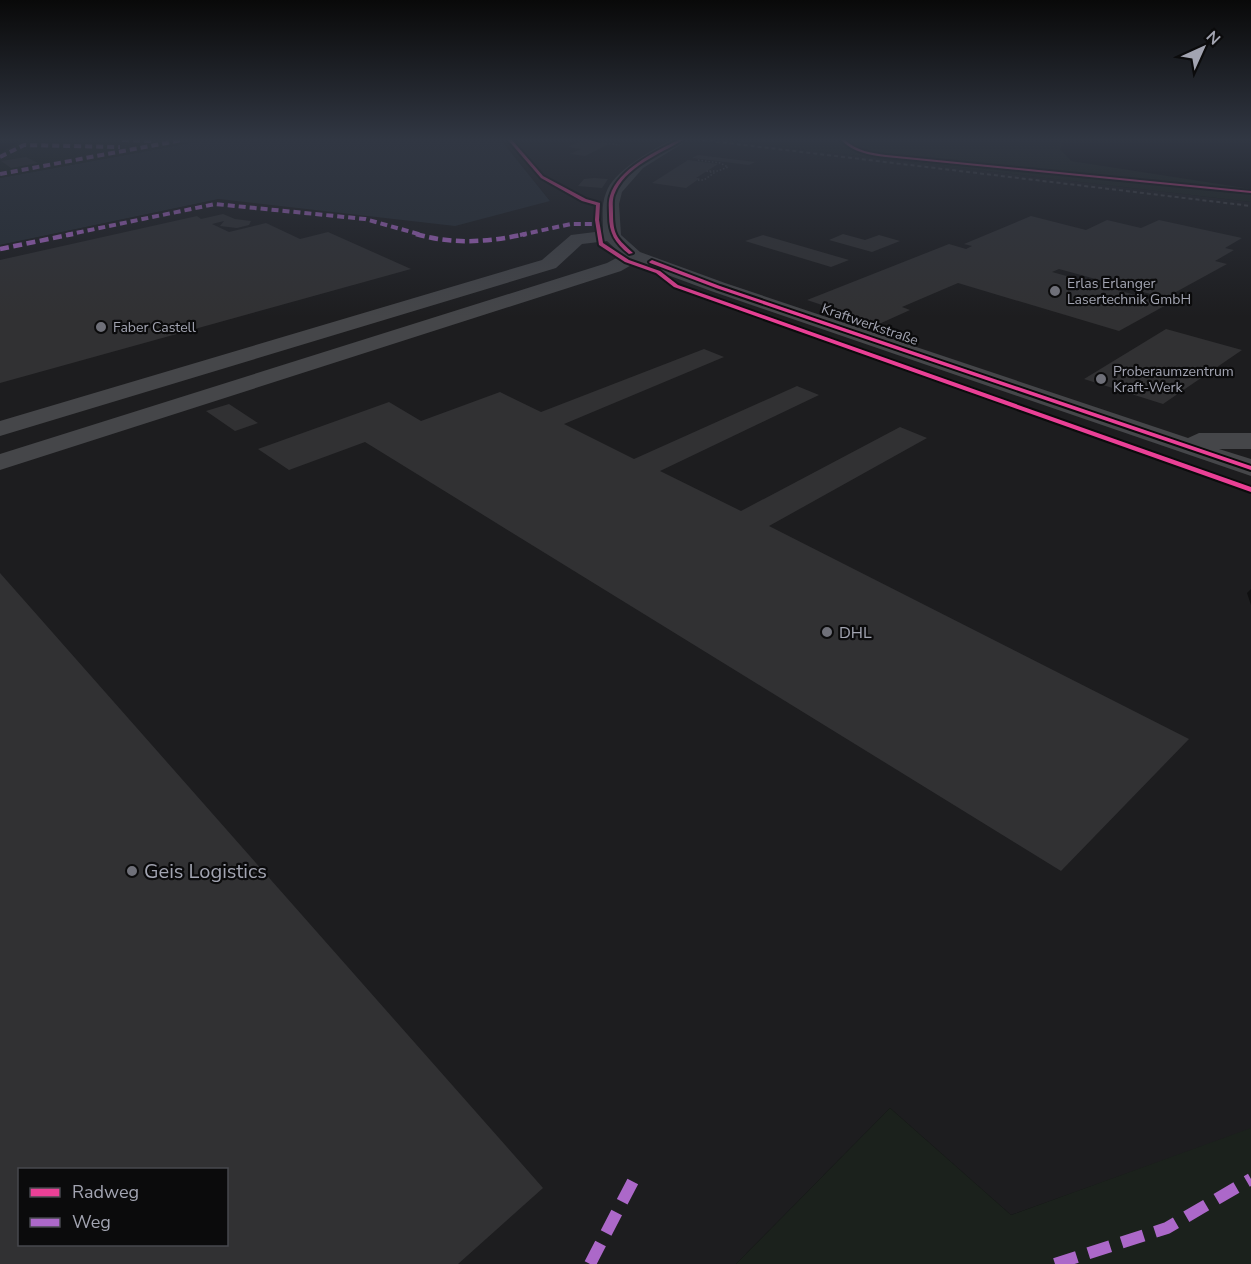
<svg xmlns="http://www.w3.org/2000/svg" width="1251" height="1264" font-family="'Nunito Sans',sans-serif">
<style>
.built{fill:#1d1d1f;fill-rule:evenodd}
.green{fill:#1b211c}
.water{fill:#282e35}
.building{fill:#313133;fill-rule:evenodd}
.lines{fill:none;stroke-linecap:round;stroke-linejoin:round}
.path{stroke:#46464b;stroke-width:1.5;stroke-dasharray:1.5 2;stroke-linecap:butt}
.minor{fill:#454649;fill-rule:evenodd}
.rail{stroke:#46464a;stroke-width:2;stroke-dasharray:4 3;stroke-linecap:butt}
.quiet-far2{stroke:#ac68c9;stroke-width:4;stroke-dasharray:7 4;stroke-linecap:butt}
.quiet-far1{stroke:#ac68c9;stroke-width:4.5;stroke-dasharray:9 4.5;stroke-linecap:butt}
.quiet{stroke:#ac68c9;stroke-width:12;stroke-dasharray:23 12;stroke-linecap:butt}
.cycleway-casing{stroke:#0b0b0c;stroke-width:4}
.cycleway{fill:#ea4096;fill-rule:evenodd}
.poi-dot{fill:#6f7079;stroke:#0b0b0c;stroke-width:2}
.labels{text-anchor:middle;stroke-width:4.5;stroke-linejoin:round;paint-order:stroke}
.far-poi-label{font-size:14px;fill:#a2a4b1;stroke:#0b0b0c;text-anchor:start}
.far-street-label{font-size:14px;fill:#a2a4b1;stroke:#0b0b0c}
.poi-label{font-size:16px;fill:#a2a4b1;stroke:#0b0b0c;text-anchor:start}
.near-poi-label{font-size:20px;fill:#a2a4b1;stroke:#0b0b0c;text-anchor:start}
</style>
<rect width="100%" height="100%" fill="#101011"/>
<!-- built -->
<path class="built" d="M501 140H722L1251 202V589L1247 593 1251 605V1129L1011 1215 890 1108 736 1264H0V245L219 199 550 201ZM20 1170H226V1244H20Z"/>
<!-- green -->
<path class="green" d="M23 140H207L0 178V153Z
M722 140H1063L1060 149 1071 161 1251 189V202Z
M890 1108 1011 1215 1251 1128V1264H736Z"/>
<!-- water -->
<path class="water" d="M207 140H501L550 201 455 226 219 199 0 245V178Z"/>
<!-- building -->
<path class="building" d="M581 141 603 143H601L609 144 585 156 570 154 581 149 568 147Z
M698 155 755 162 749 165 692 158Z
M26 157 38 163 11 168 1 161Z
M688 160 718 164 696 178H700L686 188 652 183Z
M584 179 594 178 608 179 602 188 578 186Z
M223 214 235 219 251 221 249 225 237 228 220 226 224 221 212 224 229 232 266 223 300 239 328 232 411 269 0 383V260L197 216 201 219Z
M1031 216 1086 230 1107 220 1141 228 1159 220 1242 238 1225 248 1234 250 1215 261 1227 264 1165 298 1059 269 1052 272 1168 304 1119 331 958 283 902 307 910 310 879 324 807 300 949 244 966 249 972 246 964 244Z
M843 234 865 240 879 235 900 241 872 252 829 240Z
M763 235 849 260 831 267 745 241Z
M1166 329 1242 350 1163 404 1084 379Z
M704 349 724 357 564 424 634 459 797 386 819 395 660 471 741 511 900 427 927 438 769 526 1189 739 1061 871 365 442 289 470 258 449 389 402 421 421 500 392 541 412Z
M229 404 258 423 235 431 206 411Z
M0 573 543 1188 458 1264H0ZM20 1170H226V1244H20Z"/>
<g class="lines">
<!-- path -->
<path class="path" d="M602 143 620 145
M698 160 720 163 728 167 718 171H707L714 173 704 180H698"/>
<!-- minor -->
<path class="minor" d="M671 140H688L643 168 622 192 619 204 621 235 640 252 725 283 1188 438 1199 433H1251V449H1219L1251 459V476L711 291 635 263 621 271 0 470V454L607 263 622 255 607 241 582 244 556 268 0 436V421L542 260 571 235 603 231C603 218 601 205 606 193 613 171 651 151 671 140Z"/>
<!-- rail -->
<path class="rail" d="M702 140 1251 206"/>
<!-- quiet-far2 -->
<path class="quiet-far2" d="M122 140 152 141
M0 157 24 145 120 147
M0 174 182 140
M66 235 215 204 365 219 422 235
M520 235 571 224H601"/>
<!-- quiet-far1 -->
<path class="quiet-far1" d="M416 234C454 245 489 242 526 234
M0 249 73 234"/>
<!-- quiet -->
<path class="quiet" d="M590 1264 633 1181
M1055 1264 1167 1228 1251 1179"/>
<defs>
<path id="cycleway" d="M508 140H512L543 176 586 199 600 203 599 220 603 243 629 260 660 271 678 285 1251 487V492L674 287 656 273 625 262 599 245 595 220 596 205 582 201 541 178Z
M678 140H683C660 154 624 167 614 195 612 201 613 208 613 214 613 236 618 239 633 253L629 254C615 243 609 233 609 215 609 209 608 202 610 196 618 169 655 152 678 140Z
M841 140H845C857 151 871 153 886 155L1251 191V193L886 157C869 155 853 152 841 140Z
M652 260 720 286 1251 466V470L716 288 650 263 649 262Z"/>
</defs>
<!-- cycleway casing -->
<use href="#cycleway" class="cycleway-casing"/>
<!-- cycleway -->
<use href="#cycleway" class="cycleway"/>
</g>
<!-- sky -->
<linearGradient id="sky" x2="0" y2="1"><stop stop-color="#090909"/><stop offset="0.44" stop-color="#313743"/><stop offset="1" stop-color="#313743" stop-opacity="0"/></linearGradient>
<rect width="1251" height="317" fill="url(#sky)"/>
<!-- markers -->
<g class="poi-dot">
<circle cx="1055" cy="291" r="6"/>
<circle cx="101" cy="327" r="6"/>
<circle cx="1101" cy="379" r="6"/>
<circle cx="827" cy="632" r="6"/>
<circle cx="132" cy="871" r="6"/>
</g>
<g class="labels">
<!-- far-poi labels -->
<g class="far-poi-label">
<text x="1067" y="288">Erlas Erlanger<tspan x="1067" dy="16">Lasertechnik GmbH</tspan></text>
<text x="113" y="332">Faber Castell</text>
<text x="1113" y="376">Proberaumzentrum<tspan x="1113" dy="16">Kraft-Werk</tspan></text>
</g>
<!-- far-street labels -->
<g class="far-street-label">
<text transform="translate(870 324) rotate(19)" y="5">Kraftwerkstraße</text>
</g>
<!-- poi labels -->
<g class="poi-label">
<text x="839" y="638">DHL</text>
</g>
<!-- near-poi labels -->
<g class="near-poi-label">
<text x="144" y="878">Geis Logistics</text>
</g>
</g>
<!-- legend -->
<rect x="18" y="1168" width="210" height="78" fill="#0b0b0c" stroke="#47484e" stroke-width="1.5"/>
<rect x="30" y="1188" width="30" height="9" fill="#ea4096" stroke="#47484e" stroke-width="1.5"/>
<text x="72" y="1198" font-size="18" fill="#a2a4b1">Radweg</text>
<rect x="30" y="1218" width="30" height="9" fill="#ac68c9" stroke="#47484e" stroke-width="1.5"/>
<text x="72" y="1228" font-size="18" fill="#a2a4b1">Weg</text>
<!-- north arrow -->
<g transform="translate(1203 48) rotate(45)" stroke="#0b0b0c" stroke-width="4.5" paint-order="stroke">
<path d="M0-4.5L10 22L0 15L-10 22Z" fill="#a2a4b1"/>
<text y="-9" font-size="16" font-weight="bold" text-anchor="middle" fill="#a2a4b1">N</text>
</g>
</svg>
